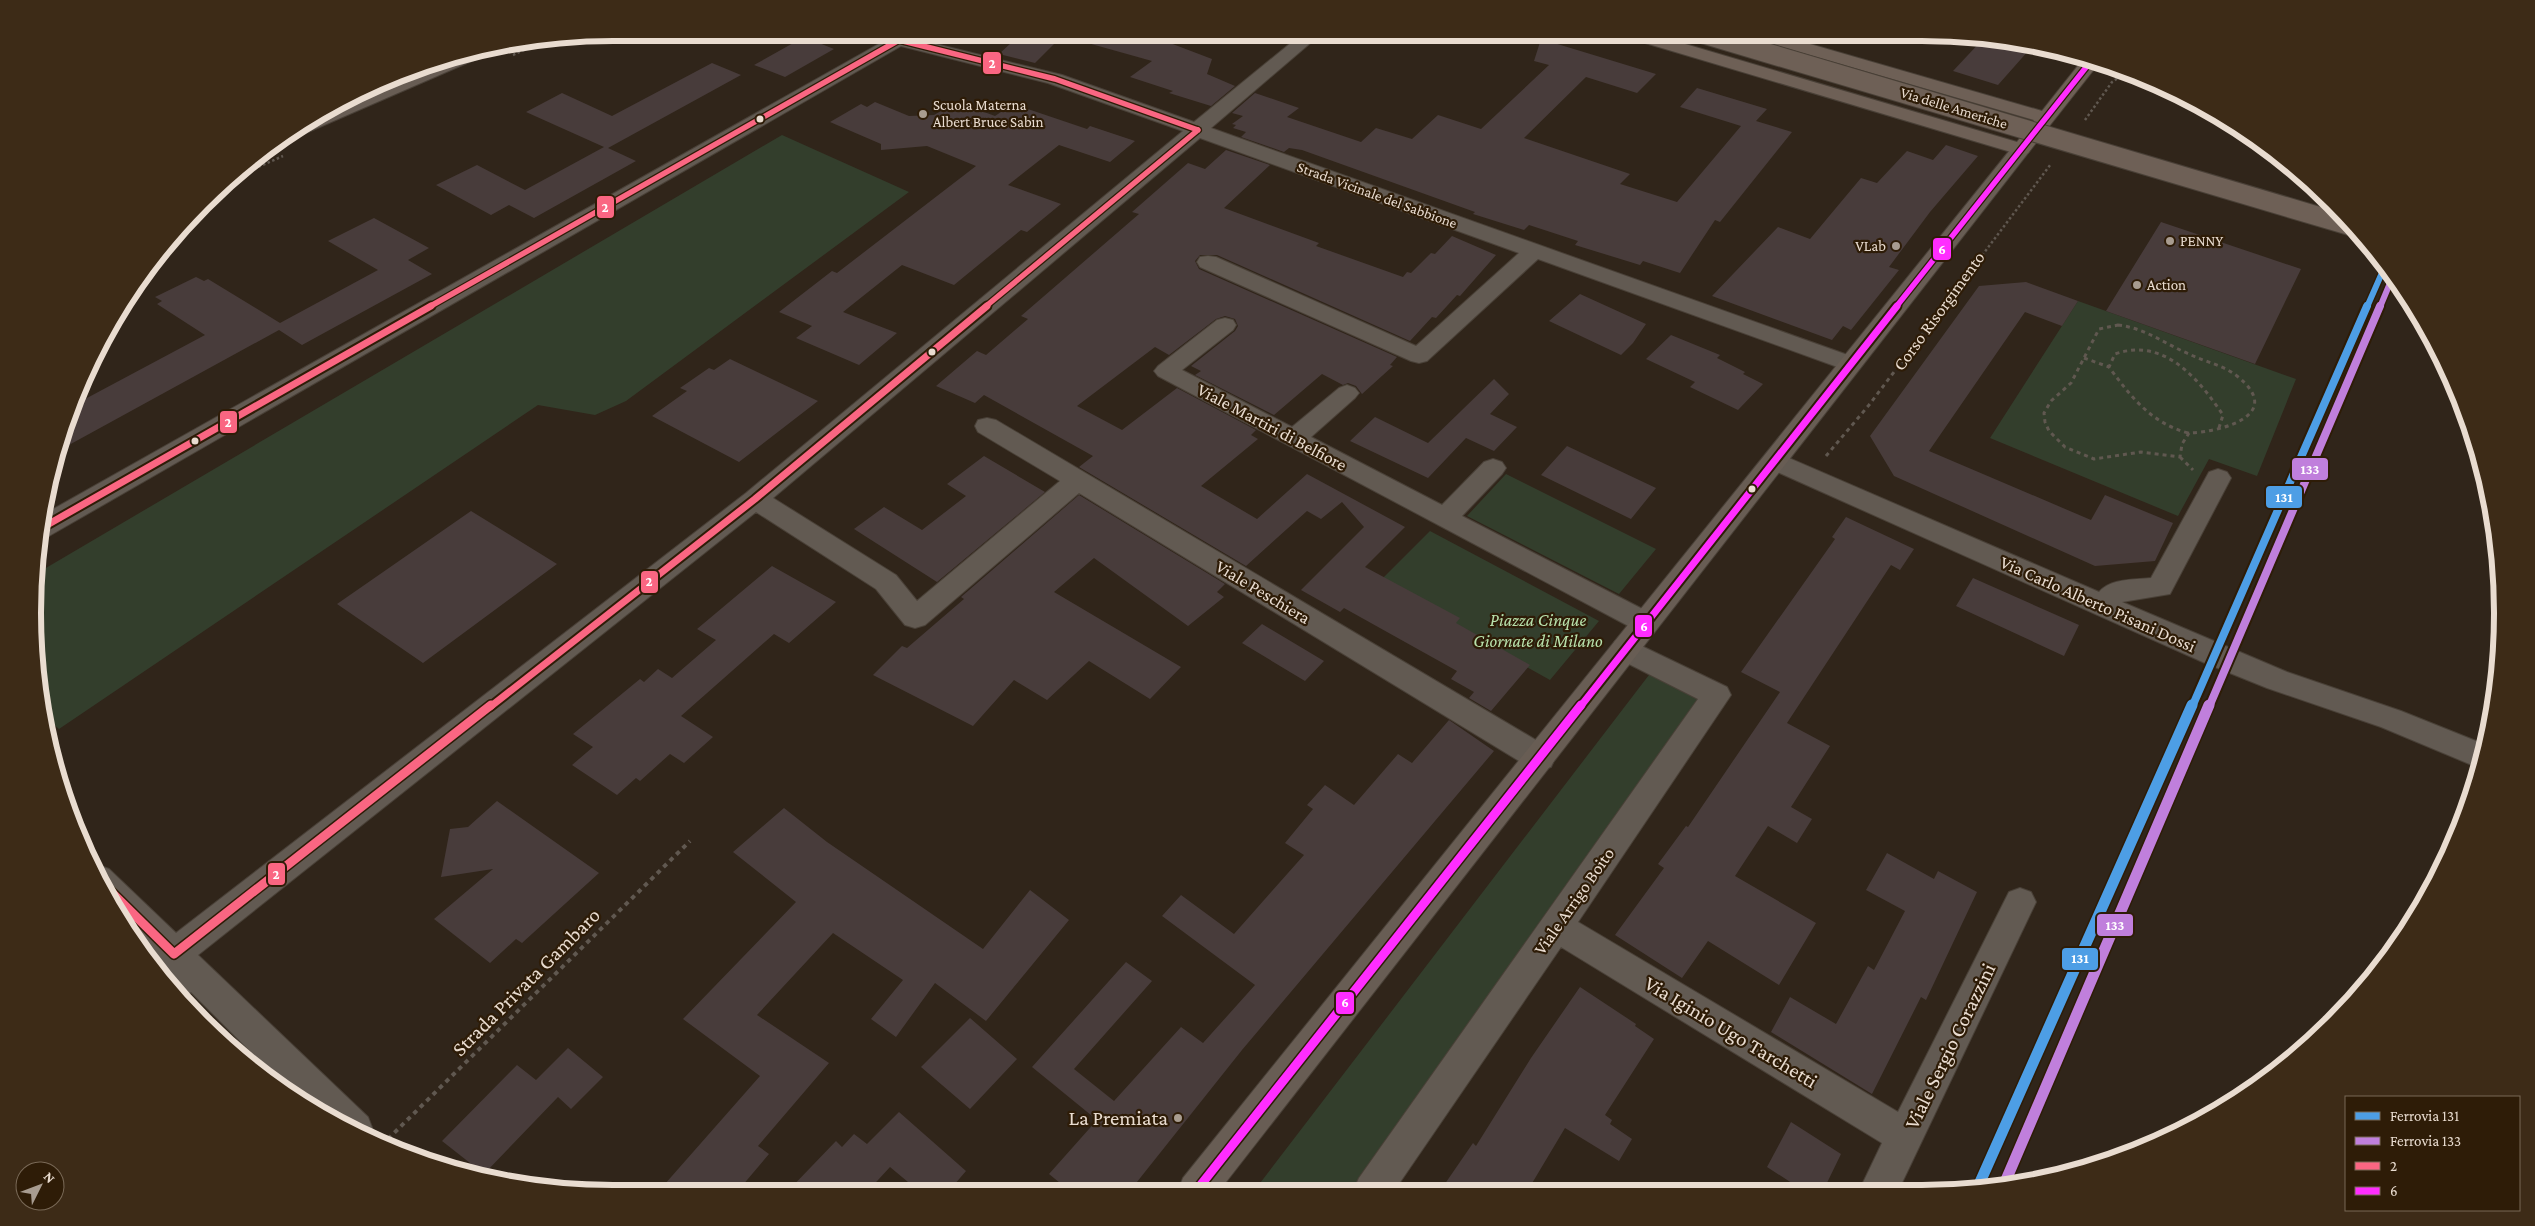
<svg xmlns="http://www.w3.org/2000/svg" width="2535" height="1226" font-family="'Crimson Pro',serif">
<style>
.green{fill:#333e2c}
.building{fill:#483c3b}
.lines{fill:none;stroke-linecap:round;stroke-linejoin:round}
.minor-casing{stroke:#494037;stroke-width:2}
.secondary-casing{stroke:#494037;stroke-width:2}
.primary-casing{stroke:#494037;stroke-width:2}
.path-far2{stroke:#605850;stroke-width:2.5;stroke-dasharray:2.5 2.5;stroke-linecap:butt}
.path-far1{stroke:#605850;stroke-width:3;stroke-dasharray:4 4;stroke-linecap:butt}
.path{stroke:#605850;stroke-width:4;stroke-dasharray:4.5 4.5;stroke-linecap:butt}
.minor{fill:#625a52;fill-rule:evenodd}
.secondary{fill:#685d54;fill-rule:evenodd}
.primary{fill:#6e6056;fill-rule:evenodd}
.primary-bridge-casing{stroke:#494037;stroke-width:21;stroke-linecap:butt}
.primary-bridge{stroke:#6e6056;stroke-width:19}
.bus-1-far2-casing{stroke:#2e1c07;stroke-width:8}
.bus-1-far1-casing{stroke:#2e1c07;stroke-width:11}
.bus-1-casing{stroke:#2e1c07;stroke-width:12}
.bus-2-far2-casing{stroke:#2e1c07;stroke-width:8}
.bus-2-far1-casing{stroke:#2e1c07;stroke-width:11}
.bus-2-casing{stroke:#2e1c07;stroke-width:12}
.bus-1-far2{stroke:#fa6682;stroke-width:5.5}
.bus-1-far1{stroke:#fa6682;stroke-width:7}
.bus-1{stroke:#fa6682;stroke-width:9}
.bus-2-far2{stroke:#ff2dff;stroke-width:5.5}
.bus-2-far1{stroke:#ff2dff;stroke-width:7}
.bus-2{stroke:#ff2dff;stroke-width:9}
.rail-1-far2-casing{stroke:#2e1c07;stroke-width:9}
.rail-1-far1-casing{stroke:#2e1c07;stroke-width:12}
.rail-1-casing{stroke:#2e1c07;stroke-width:14}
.rail-2-far2-casing{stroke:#2e1c07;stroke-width:9}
.rail-2-far1-casing{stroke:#2e1c07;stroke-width:12}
.rail-2-casing{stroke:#2e1c07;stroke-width:14}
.rail-1-far2{stroke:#4d9ee5;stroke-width:6}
.rail-1-far1{stroke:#4d9ee5;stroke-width:8}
.rail-1{stroke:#4d9ee5;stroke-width:11}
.rail-2-far2{stroke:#c07fdc;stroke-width:6}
.rail-2-far1{stroke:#c07fdc;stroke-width:8}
.rail-2{stroke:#c07fdc;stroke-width:11}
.poi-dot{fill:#a89c90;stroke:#2e1c07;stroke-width:2}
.bus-dot{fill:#e9dcd0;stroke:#2e1c07;stroke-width:2}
.labels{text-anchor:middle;stroke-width:4.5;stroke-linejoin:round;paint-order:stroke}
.far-poi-label{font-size:15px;fill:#e9dcd0;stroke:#2e1c07;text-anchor:start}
.far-street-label{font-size:15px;fill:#e9dcd0;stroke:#2e1c07}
.street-label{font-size:18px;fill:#e9dcd0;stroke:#2e1c07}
.park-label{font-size:18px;font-style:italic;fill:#b8e2ac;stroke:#2e1c07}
.near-street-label{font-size:21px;fill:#e9dcd0;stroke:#2e1c07}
.near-poi-label{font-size:21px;fill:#e9dcd0;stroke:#2e1c07;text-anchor:end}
.rim{fill:none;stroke:#e9dcd0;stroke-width:6}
.line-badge{stroke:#2e1c07;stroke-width:2}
.badge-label{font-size:14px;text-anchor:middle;font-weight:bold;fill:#fff}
</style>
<rect width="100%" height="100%" fill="#30251a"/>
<!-- green -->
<path class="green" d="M782 135 909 192 626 401 595 415 538 405 59 729 44 716 38 689 34 575Z
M2078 301 2296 379 2257 476 2209 459 2178 516 1990 438Z
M1506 474 1656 549 1619 594 1467 516Z
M1430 531 1599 621 1550 680 1377 584Z
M1652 671 1694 692 1702 706 1354 1191H1254Z"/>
<!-- building -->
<path class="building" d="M1023 32H1066L1035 63 999 54Z
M1078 32H1141L1212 59 1207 74 1235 86 1211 106 1169 93 1173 91 1130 77 1152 61 1077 40Z
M804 37 834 49 785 77 754 65Z
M1541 39 1656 74 1637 93 1586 77 1524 138 1630 174 1620 184 1677 202 1741 126 1680 107 1697 88 1767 109 1756 121 1792 132 1720 222 1715 220 1680 273 1643 261 1640 265 1575 245 1578 241 1529 225 1524 230 1473 214 1475 212 1302 150 1289 148 1284 152 1241 137 1246 132 1233 128 1236 125 1232 124 1243 116 1232 113 1255 93 1299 108 1287 117 1361 142 1376 128 1412 139 1438 115 1481 129 1549 65 1534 61Z
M1983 39 1996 40 2029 50 1998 85 1953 71Z
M712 63 741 75 608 148 636 161 534 218 509 205 491 215 436 185 477 165 525 190 604 147 526 112 562 93 612 116Z
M875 102 909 116 934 115 957 102 995 116 1013 104 1087 129 1090 126 1135 141 1110 162 1059 145 1008 185 1061 204 1027 232 1021 230 954 285 902 265 843 312 897 333 859 365 796 338 812 326 779 312 832 271 837 273 976 166 927 146 881 150V144L830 122 861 104 867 107Z
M1946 145 1978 156 1930 212 1889 267 1899 270 1851 330 1843 326 1832 340 1712 296 1778 227 1810 239 1861 178 1877 183 1907 151 1933 160Z
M1226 150 1270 165 1224 208 1319 243 1316 246 1403 277 1407 272 1411 273 1431 253 1435 254 1452 236 1496 255 1460 296 1457 295 1436 318 1432 317 1410 341 1217 255H1200L1195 261 1199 269 1397 357 1390 365 1393 366 1362 394 1356 386 1348 383 1343 385 1322 374 1274 415 1195 375 1201 371 1191 366 1235 331 1238 326 1235 319 1225 316 1216 319 1169 355 1155 347 1077 406 1122 430 1177 388 1256 430 1251 435 1258 439 1201 486 1257 519 1307 474 1405 527 1365 567 1460 618 1456 623 1530 665 1491 711 1469 698 1474 692 1451 679 1457 671 1344 608 1340 612 1301 590 1364 527 1342 502 1321 519 1307 511 1246 566 1079 467 1093 456 984 395 975 403 936 386 977 351 986 355 1028 319 1021 316 1139 214 1132 212 1188 163 1205 169Z
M374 218 429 248 408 260 432 274 302 345 279 330 58 451 72 406 205 335 157 304 162 301 155 297 196 277 204 281 208 279 280 323 378 270 328 241Z
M2161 222 2301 269 2255 364 2106 311Z
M2026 282 2078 301 2062 326 2025 312 1929 451 2091 520 2105 495 2173 523 2155 561 2095 566 1894 476 1870 436 1979 286Z
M1580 294 1646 324 1633 343 1621 355 1549 321Z
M1671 335 1720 355 1717 358 1745 372 1743 374 1763 384 1738 410 1690 387 1695 382 1646 359Z
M730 359 818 401 739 462 652 416 687 391 680 388 709 368 714 370Z
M1494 379 1509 394 1490 414 1517 427 1494 451 1466 438 1428 478 1350 441 1375 417 1428 443Z
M1567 446 1656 488 1631 519 1541 475Z
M984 456 1045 492 937 582 854 529 884 507 922 530 966 496 947 484Z
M1079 495 1225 584 1217 592 1224 597 1188 626 1094 558 1054 592 1181 667 1150 699 1089 661 1047 700 1014 680 973 726 873 675 902 646 907 648 964 599 961 597Z
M471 511 557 564 423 663 337 604Z
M1846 517 1914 549 1900 570 1891 565 1787 723 1830 746 1791 807 1812 819 1797 843 1768 826 1735 876 1816 923 1779 985 1708 941 1682 978 1615 935 1664 868 1658 864 1686 826 1688 827 1780 692 1741 672 1835 539 1832 537Z
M772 566 836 602 789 643 774 634 681 716 713 737 684 763 670 754 640 781 636 778 617 795 572 765 593 747 573 734 640 679 644 682 658 669 672 678 716 640 697 629Z
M1973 578 2079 625 2064 656 1956 606Z
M1262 624 1324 661 1305 681 1242 643Z
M1449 720 1494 751 1242 1050 1129 1192H1071L1049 1174 1097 1120 1032 1067 1126 962 1152 981 1074 1069 1114 1101 1181 1027 1203 1043 1255 985 1162 916 1181 895 1234 934 1304 855 1285 843 1313 809 1307 805 1325 785 1354 805 1398 754 1412 763Z
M497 801 599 873 522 943 516 939 490 963 434 919 493 869 441 877 450 829 468 827Z
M784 808 827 842 983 949 1030 890 1069 920 986 1021 935 983 896 1037 871 1019 903 980 833 933 757 1015 829 1063 758 1146 769 1154 736 1193H657L760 1076 683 1019 796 902 733 852Z
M1887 853 1934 879 1938 871 1977 892 1926 1000 1921 997 1872 1094 1771 1032 1790 997 1836 1024 1868 966 1874 970 1905 911 1866 890Z
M1580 987 1636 1024 1635 1026 1654 1039 1605 1115 1612 1120 1610 1124 1632 1139 1619 1161 1565 1128 1528 1190 1440 1191 1473 1143 1476 1146 1531 1058Z
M970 1018 1017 1059 970 1109 921 1067Z
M568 1048 603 1077 571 1109 558 1097 484 1174 442 1141 517 1065 536 1080Z
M899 1112 966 1171 948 1192H920L890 1167 866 1193H786L836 1141 842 1147 854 1134 867 1144Z
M1791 1122 1841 1154 1824 1189H1801L1767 1167Z"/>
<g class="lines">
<defs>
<path id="minor" d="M1303 33H1322L1211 128 1859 359 1863 364 1859 369 1851 371 1843 369 1538 259 1427 361 1419 363 1411 361 1200 267 1197 262 1200 257 1208 256 1216 257 1416 346 1519 253 1200 138 773 498 896 575 917 601 1060 481 978 432 975 426 978 420 987 418 996 420 1551 749 1555 758 1551 767 1540 770 1529 767 1079 493 925 625 915 628 905 625 876 589 756 512 198 955 368 1117 373 1130 370 1138 300 1101 191 992 181 999 160 975 168 970 133 935 91 867 98 865 109 869 176 933 746 493 1183 131 1048 83 901 46 49 536 40 538 41 516 893 36 899 35 1062 75 1194 122Z
M1225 318 1233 320 1236 325 1233 330 1182 370 1292 427 1339 388 1347 385 1355 388 1359 393 1355 398 1311 437 1442 505 1484 462 1493 459 1502 462 1506 468 1502 474 1462 516 1656 616 1660 623 1656 630 1646 634 1636 630 1158 376 1154 371 1158 366 1217 320Z
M1775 452 2099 592C2111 578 2133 580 2151 578L2209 472 2218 469 2227 472 2231 478 2170 594 2122 602 2287 672 2401 711 2486 745 2479 768 2381 727 2267 688 2205 663 1766 467 1763 461 1766 455Z
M1625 638 1727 687 1731 695 1578 922 1898 1112 2009 892 2020 888 2031 892 2036 902 1899 1189H1860L1882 1143 1561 947 1394 1191H1353L1359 1178 1698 699 1615 657 1611 649 1615 641Z"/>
<path id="secondary" d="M499 44 500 46 497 50 292 139H279L317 114 450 57Z
M2021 143 2028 145 2031 149 2028 153 1219 1191H1178L1183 1178 2014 145Z"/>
<path id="primary" d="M1622 33H1648L2017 142 2034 120 1748 37 1745 33H1772L2042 111 2084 58 2099 63 2028 153 2021 155 1625 37Z"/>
</defs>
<!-- minor casing -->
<use href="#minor" class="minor-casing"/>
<!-- secondary casing -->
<use href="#secondary" class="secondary-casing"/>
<!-- primary casing -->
<use href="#primary" class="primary-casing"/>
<!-- path-far2 -->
<path class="path-far2" d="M513 55 548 39
M2085 120 2112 82 2127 72
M231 179 283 156
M1943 307 2051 164"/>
<!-- path-far1 -->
<path class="path-far1" d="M2118 325C2145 328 2165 344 2189 354 2205 362 2223 365 2237 376 2286 415 2221 432 2189 433L2182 444 2180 457 2141 452 2094 459 2065 447 2049 431 2045 422 2044 413 2051 401 2071 383 2099 329Z
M2084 358 2109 367
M2188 433C2151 423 2131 397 2109 367L2115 354C2164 337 2198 378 2223 415L2218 431
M1826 456 1869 405 1944 306
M2180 457 2193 470"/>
<!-- path -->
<path class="path" d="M388 1139 690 841"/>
<!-- minor -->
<use href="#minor" class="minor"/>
<!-- secondary -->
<use href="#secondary" class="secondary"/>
<!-- primary -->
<use href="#primary" class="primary"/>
<defs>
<path id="primary-bridge" d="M1700 33 2351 226"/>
</defs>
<!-- primary-bridge casing -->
<use href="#primary-bridge" class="primary-bridge-casing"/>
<!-- primary-bridge -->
<use href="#primary-bridge" class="primary-bridge"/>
<defs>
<path id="bus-1-far2" d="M429 307 899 40 1055 79 1198 130
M985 307 1198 130"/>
<path id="bus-1-far1" d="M40 529 431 306
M490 707 755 499 987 306"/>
<path id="bus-1" d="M98 879 174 954 491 705"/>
<path id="bus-2-far2" d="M1896 307 2091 61"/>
<path id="bus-2-far1" d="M1580 707 1897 306"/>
<path id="bus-2" d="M1196 1191 1581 705"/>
</defs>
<!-- bus-1-far2 casing -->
<use href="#bus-1-far2" class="bus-1-far2-casing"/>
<!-- bus-1-far1 casing -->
<use href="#bus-1-far1" class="bus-1-far1-casing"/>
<!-- bus-1 casing -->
<use href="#bus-1" class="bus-1-casing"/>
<!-- bus-2-far2 casing -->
<use href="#bus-2-far2" class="bus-2-far2-casing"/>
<!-- bus-2-far1 casing -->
<use href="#bus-2-far1" class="bus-2-far1-casing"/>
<!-- bus-2 casing -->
<use href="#bus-2" class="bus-2-casing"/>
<!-- bus-1-far2 -->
<use href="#bus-1-far2" class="bus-1-far2"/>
<!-- bus-1-far1 -->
<use href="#bus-1-far1" class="bus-1-far1"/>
<!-- bus-1 -->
<use href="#bus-1" class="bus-1"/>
<!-- bus-2-far2 -->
<use href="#bus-2-far2" class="bus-2-far2"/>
<!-- bus-2-far1 -->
<use href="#bus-2-far1" class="bus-2-far1"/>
<!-- bus-2 -->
<use href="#bus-2" class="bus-2"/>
<defs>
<path id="rail-1-far2" d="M2367 307 2385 266"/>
<path id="rail-1-far1" d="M2192 707 2367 306"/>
<path id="rail-1" d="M1977 1189 2192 705"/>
<path id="rail-2-far2" d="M2380 307 2393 276"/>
<path id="rail-2-far1" d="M2209 707 2380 306"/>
<path id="rail-2" d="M2003 1187 2209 705"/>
</defs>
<!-- rail-1-far2 casing -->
<use href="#rail-1-far2" class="rail-1-far2-casing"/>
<!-- rail-1-far1 casing -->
<use href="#rail-1-far1" class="rail-1-far1-casing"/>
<!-- rail-1 casing -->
<use href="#rail-1" class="rail-1-casing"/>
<!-- rail-2-far2 casing -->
<use href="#rail-2-far2" class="rail-2-far2-casing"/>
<!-- rail-2-far1 casing -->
<use href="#rail-2-far1" class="rail-2-far1-casing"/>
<!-- rail-2 casing -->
<use href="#rail-2" class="rail-2-casing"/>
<!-- rail-1-far2 -->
<use href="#rail-1-far2" class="rail-1-far2"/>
<!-- rail-1-far1 -->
<use href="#rail-1-far1" class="rail-1-far1"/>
<!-- rail-1 -->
<use href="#rail-1" class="rail-1"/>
<!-- rail-2-far2 -->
<use href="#rail-2-far2" class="rail-2-far2"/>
<!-- rail-2-far1 -->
<use href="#rail-2-far1" class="rail-2-far1"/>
<!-- rail-2 -->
<use href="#rail-2" class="rail-2"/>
</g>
<!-- markers -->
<g class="poi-dot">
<circle cx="923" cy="114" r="5"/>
<circle cx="2170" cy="241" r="5"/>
<circle cx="1896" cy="246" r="5"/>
<circle cx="2137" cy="285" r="5"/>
<circle cx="1178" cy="1118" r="5"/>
</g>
<g class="bus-dot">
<circle cx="760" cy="119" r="4.5"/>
<circle cx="932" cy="352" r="4.5"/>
<circle cx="195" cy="441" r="4.5"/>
<circle cx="1752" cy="489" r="4.5"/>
</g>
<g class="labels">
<!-- far-poi labels -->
<g class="far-poi-label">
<text x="933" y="110">Scuola Materna<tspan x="933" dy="17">Albert Bruce Sabin</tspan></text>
<text x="2180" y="246">PENNY</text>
<text x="1886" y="251" text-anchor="end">VLab</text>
<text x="2147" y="290">Action</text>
</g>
<!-- far-street labels -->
<g class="far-street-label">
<text transform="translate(1954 108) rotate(17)" y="5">Via delle Americhe</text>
<text transform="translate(1377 195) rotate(20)" y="5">Strada Vicinale del Sabbione</text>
</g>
<!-- street labels -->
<g class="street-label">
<text transform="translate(1939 311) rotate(-54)" y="6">Corso Risorgimento</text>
<text transform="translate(1272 427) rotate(28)" y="6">Viale Martiri di Belfiore</text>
<text transform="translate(1263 592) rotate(31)" y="6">Viale Peschiera</text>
<text transform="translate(2098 604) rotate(24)" y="6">Via Carlo Alberto Pisani Dossi</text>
<text transform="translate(1574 901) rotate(-55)" y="6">Viale Arrigo Boito</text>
</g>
<!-- park labels -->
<g class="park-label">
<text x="1538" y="626">Piazza Cinque<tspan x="1538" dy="21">Giornate di Milano</tspan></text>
</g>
<!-- near-street labels -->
<g class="near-street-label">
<text transform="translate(526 982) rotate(-45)" y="7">Strada Privata Gambaro</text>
<text transform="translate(1731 1032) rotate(31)" y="7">Via Iginio Ugo Tarchetti</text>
<text transform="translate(1950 1046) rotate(-64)" y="7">Viale Sergio Corazzini</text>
</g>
<!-- near-poi labels -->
<g class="near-poi-label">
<text x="1168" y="1125">La Premiata</text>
</g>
</g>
<!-- crop -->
<path d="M0 0H2535V1226H0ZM613 41H1922A572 572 0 0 1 2494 613V613A572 572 0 0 1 1922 1185H613A572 572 0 0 1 41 613V613A572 572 0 0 1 613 41Z" fill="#3d2b17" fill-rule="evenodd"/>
<path class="rim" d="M613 41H1922A572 572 0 0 1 2494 613V613A572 572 0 0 1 1922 1185H613A572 572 0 0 1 41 613V613A572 572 0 0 1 613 41Z"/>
<g class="line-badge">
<rect x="982" y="51" width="20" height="24" rx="5" fill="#fa6682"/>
<rect x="596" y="195" width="19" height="24" rx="5" fill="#fa6682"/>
<rect x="1932" y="237" width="20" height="24" rx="5" fill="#ff2dff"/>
<rect x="219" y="410" width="19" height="24" rx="5" fill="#fa6682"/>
<rect x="2291" y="457" width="38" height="24" rx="5" fill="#c07fdc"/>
<rect x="2265" y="485" width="38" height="24" rx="5" fill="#4d9ee5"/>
<rect x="640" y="570" width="19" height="24" rx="5" fill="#fa6682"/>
<rect x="1634" y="614" width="19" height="24" rx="5" fill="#ff2dff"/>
<rect x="267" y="862" width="19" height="24" rx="5" fill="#fa6682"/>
<rect x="2096" y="913" width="38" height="24" rx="5" fill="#c07fdc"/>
<rect x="2061" y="947" width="38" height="24" rx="5" fill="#4d9ee5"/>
<rect x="1335" y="991" width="20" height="24" rx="5" fill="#ff2dff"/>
</g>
<g class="badge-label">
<text x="992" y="68">2</text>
<text x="605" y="212">2</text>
<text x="1942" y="254">6</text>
<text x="228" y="427">2</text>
<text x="2310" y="474">133</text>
<text x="2284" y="502">131</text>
<text x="649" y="586">2</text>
<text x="1644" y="631">6</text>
<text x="276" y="879">2</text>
<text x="2115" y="930">133</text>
<text x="2080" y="963">131</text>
<text x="1345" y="1007">6</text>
</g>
<!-- legend -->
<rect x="2345" y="1096" width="175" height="115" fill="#2e1c07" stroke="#796957"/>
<rect x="2355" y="1112" width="25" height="8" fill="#4d9ee5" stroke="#796957"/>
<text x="2390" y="1121" font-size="15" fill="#e9dcd0">Ferrovia 131</text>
<rect x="2355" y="1137" width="25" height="8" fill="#c07fdc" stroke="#796957"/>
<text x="2390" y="1146" font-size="15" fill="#e9dcd0">Ferrovia 133</text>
<rect x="2355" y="1162" width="25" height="8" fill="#fa6682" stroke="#796957"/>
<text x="2390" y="1171" font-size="15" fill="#e9dcd0">2</text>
<rect x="2355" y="1187" width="25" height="8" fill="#ff2dff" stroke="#796957"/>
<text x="2390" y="1196" font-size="15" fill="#e9dcd0">6</text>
<!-- north arrow -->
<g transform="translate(40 1186) rotate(48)"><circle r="24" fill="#2e1c07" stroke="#796957"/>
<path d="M0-4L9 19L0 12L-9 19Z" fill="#a89c90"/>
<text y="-8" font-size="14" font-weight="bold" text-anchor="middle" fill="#e9dcd0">N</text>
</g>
</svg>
